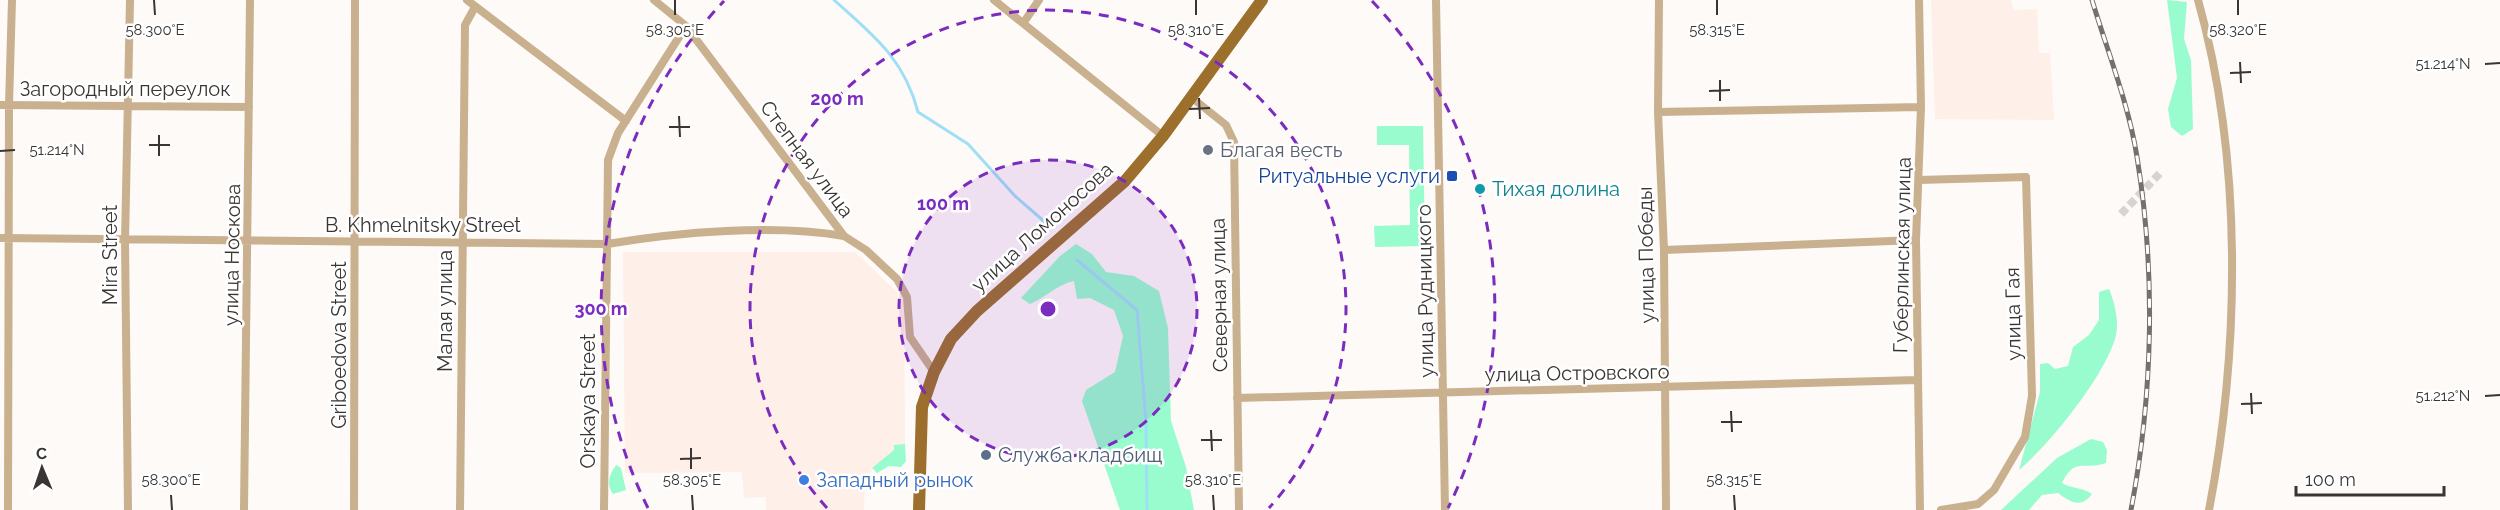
<svg xmlns="http://www.w3.org/2000/svg" width="2500" height="510" font-family="Raleway,sans-serif">
<style>
.built{fill:#feefe8}
.green{fill:#98fccf}
.lines{fill:none;stroke-linecap:round;stroke-linejoin:round}
.stream{stroke:#9fdff5;stroke-width:3}
.minor-tunnel{stroke:#d7d3d1;stroke-width:8;stroke-dasharray:8 4;stroke-linecap:butt}
.minor{stroke:#c9b08f;stroke-width:8}
.primary{stroke:#9c702c;stroke-width:12}
.rail-casing{stroke:#74706e;stroke-width:5}
.rail{stroke:#fff;stroke-width:3;stroke-dasharray:9;stroke-linecap:butt}
.ticks{fill:none;stroke:#393533;stroke-width:2}
.ring{fill:none;stroke:#7b2cbf;stroke-width:3;stroke-dasharray:10 8}
.worship-dot{fill:#6b7280;stroke:#fff;stroke-width:2}
.transit-dot{fill:#1a4fb4;stroke:#fff;stroke-width:2}
.culture-dot{fill:#0f9aa8;stroke:#fff;stroke-width:2}
.service-dot{fill:#5c6f8a;stroke:#fff;stroke-width:2}
.shop-dot{fill:#3f7fe0;stroke:#fff;stroke-width:2}
.labels{text-anchor:middle;stroke-width:5;stroke-linejoin:round;paint-order:stroke}
.street-label{font-size:20px;fill:#393533;stroke:#fff}
.worship-label{font-size:20px;fill:#5b616d;stroke:#fff;text-anchor:start}
.transit-label{font-size:20px;fill:#164399;stroke:#fff;text-anchor:end}
.culture-label{font-size:20px;fill:#0d838f;stroke:#fff;text-anchor:start}
.service-label{font-size:20px;fill:#4e5e75;stroke:#fff;text-anchor:start}
.shop-label{font-size:20px;fill:#366cbe;stroke:#fff;text-anchor:start}
.ticks-label{font-size:15px;text-anchor:middle;fill:#393533;stroke:#fff;stroke-width:5;stroke-linejoin:round;paint-order:stroke}
.centre{fill:#7b2cbf;stroke:#fff;stroke-width:3}
.ring-label{font-size:18px;text-anchor:middle;font-weight:bold;fill:#7b2cbf;stroke:#fff;stroke-width:5;stroke-linejoin:round;paint-order:stroke}
</style>
<rect width="100%" height="100%" fill="#fefaf8"/>
<!-- built -->
<path class="built" d="M1931 0H2011L2014 10 2037 9 2039 53H2050L2054 120 1935 119Z
M623 252H855L904 299 905 444 894 445V450L872 468 870 476 865 477 864 510H766V497L744 498 742 472 625 473Z"/>
<!-- green -->
<path class="green" d="M2167 0 2187 2 2184 39 2191 60 2193 129 2182 136 2171 127 2168 109 2177 78Z
M1377 126H1423L1425 246 1375 247 1374 226 1410 225 1409 145H1377Z
M1076 244 1092 254 1106 272 1134 276 1159 291 1168 328 1171 421 1186 467 1194 510H1120L1082 401 1086 390 1115 372 1123 336 1114 310 1090 298 1077 299 1074 281C1058 284 1046 297 1030 304L1021 298 1060 256Z
M2109 289C2115 304 2120 323 2115 339 2103 378 2050 444 2019 470L2040 392V364L2048 363 2055 369 2068 366 2073 347 2089 335 2099 320V292Z
M2091 439 2103 442 2107 450 2106 463C2084 471 2075 456 2062 483 2072 489 2082 487 2092 494 2081 509 2070 502 2058 493L2042 495 2029 510H2001L2057 458Z
M905 444 906 461 901 467 889 466 877 473 872 468 894 450V445Z
M616 465 621 468 626 490 613 494C606 484 609 475 616 465Z"/>
<g class="lines">
<!-- stream -->
<path class="stream" d="M834 0C873 35 904 58 918 112L968 144 1015 196 1046 223
M1077 260 1137 310 1146 422 1147 510"/>
<!-- minor-tunnel -->
<path class="minor-tunnel" d="M2121 214 2161 172"/>
<!-- minor -->
<path class="minor" d="M467 0 626 121
M654 0 686 26 844 236 866 250 897 279 907 297 910 337 934 372
M994 0 1163 136
M1436 0 1445 510
M1659 0 1658 112 1664 250 1666 510
M1919 0 1921 107 1916 240 1920 510
M2198 0C2243 159 2240 348 2209 510
M1024 22 1039 0
M1191 97 1226 125 1234 142 1239 510
M0 105 249 107
M1658 112 1921 107
M1919 180 2026 177 2032 396 2025 437 1994 490 1978 504 1941 510
M0 238 607 244C679 232 773 224 844 236
M1664 250 1916 240
M1237 398C1464 391 1691 388 1917 380
M8 510 9 105 12 0
M128 510 125 241 130 0
M244 510 250 0
M354 510 355 0
M460 510 465 25 475 7
M604 510 608 160 618 133 686 26"/>
<!-- primary -->
<path class="primary" d="M919 510 922 407 934 372 951 339 977 311 1125 181 1163 136 1262 0"/>
<defs>
<path id="rail" d="M2092 0C2107 50 2129 105 2137 157 2156 273 2153 395 2131 510"/>
</defs>
<!-- rail casing -->
<use href="#rail" class="rail-casing"/>
<!-- rail -->
<use href="#rail" class="rail"/>
</g>
<!-- ticks -->
<path class="ticks" d="M154 0 155 15M675 0V15M1196 0V15M1717 0V15M2238 0V15M2240 62 2241 83M2485 64 2500 63M2230 73 2251 72M1720 80V101M1709 91 1730 90M1199 98 1200 119M1189 109 1210 108M679 116 680 137M669 127H690M159 135V156M149 145H170M0 151 15 150M2251 393 2252 414M2485 396 2500 395M2241 404 2262 403M1731 411 1732 432M1721 422H1742M1211 430 1212 451M1201 440H1222M691 448V469M680 459 701 458M171 495 172 510M692 495 693 510M1213 495 1214 510M1734 495 1735 510"/>
<!-- distance rings -->
<circle cx="1048" cy="309" r="149" fill="#7b2cbf" fill-opacity=".12"/>
<g class="ring">
<circle cx="1048" cy="309" r="149"/>
<path d="M827 508A298 298 0 1 1 1269 508"/>
<path d="M648 508A447 447 0 0 1 724 1M1372 1A447 447 0 0 1 1448 508"/>
</g>
<!-- markers -->
<circle class="worship-dot" cx="1208" cy="150" r="6"/>
<rect class="transit-dot" x="1446" y="170" width="12" height="12" rx="3"/>
<circle class="culture-dot" cx="1480" cy="189" r="6"/>
<circle class="service-dot" cx="986" cy="455" r="6"/>
<circle class="shop-dot" cx="804" cy="480" r="6"/>
<g class="labels">
<!-- street labels -->
<g class="street-label">
<text x="125" y="96">Загородный переулок</text>
<text transform="translate(807 159) rotate(53)" y="7">Степная улица</text>
<text x="423" y="232">B. Khmelnitsky Street</text>
<text transform="translate(1042 227) rotate(-42)" y="7">улица Ломоносова</text>
<text transform="translate(110 255) rotate(-90)" y="7">Mira Street</text>
<text transform="translate(232 255) rotate(-89)" y="7">улица Носкова</text>
<text transform="translate(1646 255) rotate(-91)" y="7">улица Победы</text>
<text transform="translate(1902 255) rotate(-89)" y="7">Губерлинская улица</text>
<text transform="translate(1425 291) rotate(-91)" y="7">улица Рудницкого</text>
<text transform="translate(1219 295) rotate(-91)" y="7">Северная улица</text>
<text transform="translate(445 311) rotate(-90)" y="7">Малая улица</text>
<text transform="translate(2013 314) rotate(-91)" y="7">улица Гая</text>
<text transform="translate(339 345) rotate(-90)" y="7">Griboedova Street</text>
<text transform="translate(1577 373) rotate(-1)" y="7">улица Островского</text>
<text transform="translate(588 401) rotate(-90)" y="7">Orskaya Street</text>
</g>
<!-- worship labels -->
<g class="worship-label">
<text x="1220" y="157">Благая весть</text>
</g>
<!-- transit labels -->
<g class="transit-label">
<text x="1440" y="183">Ритуальные услуги</text>
</g>
<!-- culture labels -->
<g class="culture-label">
<text x="1492" y="196">Тихая долина</text>
</g>
<!-- service labels -->
<g class="service-label">
<text x="998" y="462">Служба кладбищ</text>
</g>
<!-- shop labels -->
<g class="shop-label">
<text x="816" y="487">Западный рынок</text>
</g>
</g>
<g class="ticks-label">
<text x="155" y="35">58.300°E</text>
<text x="675" y="35">58.305°E</text>
<text x="1196" y="35">58.310°E</text>
<text x="1717" y="35">58.315°E</text>
<text x="2238" y="35">58.320°E</text>
<text x="2443" y="69">51.214°N</text>
<text x="57" y="155">51.214°N</text>
<text x="2443" y="401">51.212°N</text>
<text x="171" y="485">58.300°E</text>
<text x="692" y="485">58.305°E</text>
<text x="1213" y="485">58.310°E</text>
<text x="1734" y="485">58.315°E</text>
</g>
<circle cx="1048" cy="309" r="9" class="centre"/>
<g class="ring-label">
<text x="837" y="105">200 m</text>
<text x="943" y="210">100 m</text>
<text x="601" y="315">300 m</text>
</g>
<!-- north arrow -->
<g transform="translate(42 468) rotate(358)" stroke="#ffffff" stroke-width="4.5" paint-order="stroke">
<path d="M0-4.5L10 22L0 15L-10 22Z" fill="#393533"/>
<text y="-9" font-size="16" font-weight="bold" text-anchor="middle" fill="#393533">С</text>
</g>
<!-- scale -->
<path d="M2296 486v9h148v-9" fill="none" stroke="#393533" stroke-width="3"/>
<text x="2305" y="486" font-size="18" fill="#393533" stroke="#ffffff" stroke-width="4.5" paint-order="stroke">100 m</text>
</svg>
